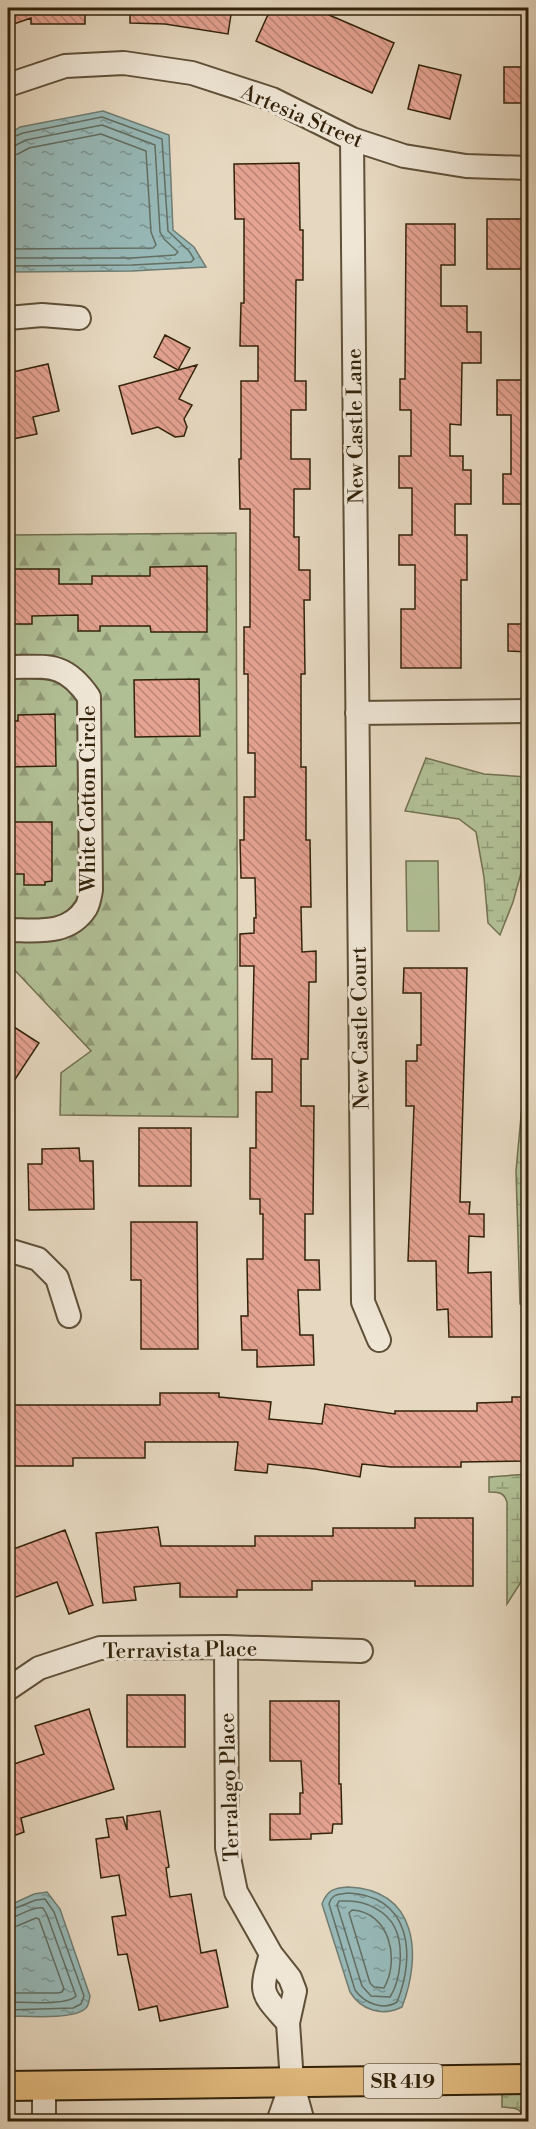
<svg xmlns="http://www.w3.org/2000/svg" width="536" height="2129" font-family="'Libre Bodoni',serif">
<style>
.forest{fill:url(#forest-firs);stroke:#727050;stroke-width:1.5}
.wetland{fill:url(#wetland-marsh);stroke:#727050;stroke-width:1.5}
.pitch{fill:#b1bf95;stroke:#727050;stroke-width:1.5}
.water{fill:url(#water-ripples);stroke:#6f7d72;stroke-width:1.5}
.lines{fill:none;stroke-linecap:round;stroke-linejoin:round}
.shore{stroke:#646e61;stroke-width:1.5}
.building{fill:url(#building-back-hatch);stroke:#32220a;stroke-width:1.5}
.minor-casing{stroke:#5f5038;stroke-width:26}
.major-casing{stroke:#32220a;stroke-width:32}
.minor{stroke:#efe6d6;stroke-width:22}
.major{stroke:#e3bc80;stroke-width:28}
.labels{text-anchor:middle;stroke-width:6;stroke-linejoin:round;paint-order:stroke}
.shield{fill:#efe6d6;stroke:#6b5d47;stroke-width:1.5}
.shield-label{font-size:20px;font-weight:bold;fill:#32220a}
.street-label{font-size:21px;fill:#32220a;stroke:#efe6d6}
</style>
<defs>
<pattern id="forest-firs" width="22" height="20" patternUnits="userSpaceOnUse" patternTransform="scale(1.5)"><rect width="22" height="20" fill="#b1bf95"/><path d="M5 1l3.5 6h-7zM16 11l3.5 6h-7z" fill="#919b78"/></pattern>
<pattern id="wetland-marsh" width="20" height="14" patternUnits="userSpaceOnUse" patternTransform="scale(1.5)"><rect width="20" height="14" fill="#b1bf95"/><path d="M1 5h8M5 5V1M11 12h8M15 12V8" fill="none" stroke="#919b78"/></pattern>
<pattern id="water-ripples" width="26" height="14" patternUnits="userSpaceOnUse" patternTransform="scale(1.5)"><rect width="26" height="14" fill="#97b9b8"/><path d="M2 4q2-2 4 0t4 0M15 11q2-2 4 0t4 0" fill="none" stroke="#7c9694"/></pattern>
<pattern id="building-back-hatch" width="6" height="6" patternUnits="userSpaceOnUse" patternTransform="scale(1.5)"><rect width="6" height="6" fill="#e5a392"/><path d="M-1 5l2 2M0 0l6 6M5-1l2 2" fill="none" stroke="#ba8475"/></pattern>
</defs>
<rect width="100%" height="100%" fill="#e6d8c0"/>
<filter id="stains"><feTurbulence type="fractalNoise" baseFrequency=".00333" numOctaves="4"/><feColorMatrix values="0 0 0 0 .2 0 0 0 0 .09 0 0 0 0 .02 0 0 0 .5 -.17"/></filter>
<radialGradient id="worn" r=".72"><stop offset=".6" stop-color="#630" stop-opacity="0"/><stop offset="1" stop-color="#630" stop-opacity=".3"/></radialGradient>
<!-- forest -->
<path class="forest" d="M236 533 238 1117 60 1115 61 1073 91 1051 8 963V942C38 941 74 946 93 916 97 909 99 898 102 890L101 711 97 690 84 672 71 663 53 655 8 656V535Z
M51 678 71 690 79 701 81 888C70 926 40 918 8 919V679Z"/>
<!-- wetland -->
<path class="wetland" d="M426 758 484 774 528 777V848L513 902 500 935 488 923 484 877 476 832 459 819 405 811Z
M528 1040V1304H520L516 1171Z
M528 1474V1571L507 1604V1502C504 1492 498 1492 489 1492V1477Z
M502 2090H528V2121H523C523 2107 514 2108 502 2107Z"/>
<!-- pitch -->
<path class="pitch" d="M406 861H438L439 931H407Z"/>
<!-- water -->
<path class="water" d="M103 111 169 135 173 230 194 247 206 267 132 271 8 272V135L20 127Z
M348 1887C418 1890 422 1955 402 2007 382 2017 361 2010 350 1992L322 1904C327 1890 334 1888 348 1887Z
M47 1892 60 1909 90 1996C89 2000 89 2006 85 2009 71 2020 26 2016 8 2016V1906L34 1894Z"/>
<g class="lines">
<!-- shore -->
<path class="shore" d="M8 139 23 133 102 117 162 139 168 231 189 251 194 259 191 262 132 265 8 266
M8 147 14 146 26 140 102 125 155 145 160 232 164 239 178 252 175 255 132 258H8
M8 156 18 154 29 148 101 134 146 151 151 232 156 245 153 248 8 249
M348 1893C411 1896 416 1955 397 2002 383 2011 364 2003 355 1990L329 1904C332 1894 338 1894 348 1893Z
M348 1901C366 1901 387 1911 395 1928 404 1947 401 1980 390 1997L371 1996 362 1986 337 1905 339 1901Z
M352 1910C390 1912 400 1960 384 1988L374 1987 370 1983 349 1913Z
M8 1911 36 1900 45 1899 54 1912 84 1996 81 2004 73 2008 8 2010
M8 1918C20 1917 31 1906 43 1908L47 1915 76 1996C67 2006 23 2002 8 2002
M8 1927 17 1926 36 1918 39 1919 64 1989 62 1992 58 1993H8"/>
</g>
<!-- building -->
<path class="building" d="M8 8H85V24H31V18L8 26Z
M130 8H232L228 34 165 24 130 23Z
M271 8H313L394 43 372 93 256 41Z
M419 65 461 75 450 119 408 109Z
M504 67H528V103H504Z
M299 163 300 230H303V280H296L295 381H306V410H291V459H310V489H294V537H299V570H310V600H304L305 674H301V767H306V840H310L311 907H301L302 952 316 951V982H309L308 1059H301V1106H314L313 1214H305V1260H319L320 1290H298L300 1335H313L314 1365 257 1367V1350H242L241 1316H248L247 1259H263V1214H260V1199H250V1148H256V1092H272V1059H252L254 966H240V934L254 933V918H256L255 878H241L240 840H244V797H255V753H248V674H244V627H250V509H240L239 459H241V381H258V346H240L241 303H244V219H235L234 164Z
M487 219H528V269H487Z
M406 224H455V265H441V306H467V332H481V363H462L461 425 450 424V456H463V470H471V504H455V535H467V580H461V668H401V609H415V565H399V535H412V488H399V456H411V410H400V379H405Z
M165 335 190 348 178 370 197 365 179 399 192 405 184 419 187 427 184 436 175 437 158 427 132 434 119 386 178 370 154 357Z
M48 364 59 411 33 417 37 434 8 440V373Z
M497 380H528V504H503V474H511V415H497Z
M207 566V632H151L150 626H100V631H78V615L32 616V624H8V569H59V584H92V576H150V567Z
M508 624H528V652L508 651Z
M199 679 200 736 135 737 134 680Z
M55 714 56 766 8 767V721H18V715Z
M8 822H52V881L45 882V885H24V874H8Z
M404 968H467L460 1202H470L469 1214H484V1237L469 1236 468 1273 491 1272 492 1337H449L448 1309 437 1310 436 1261H408L414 1106H406V1061H417V1045H421V993H403Z
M14 1027 39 1043 8 1090V1037Z
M139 1128H191V1186H139Z
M79 1148 80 1161H93L94 1209 29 1210 28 1164H42V1149Z
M131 1222H197L198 1349H141V1280H131Z
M160 1393H219V1397L271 1402 269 1419 322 1424 325 1404 395 1414V1411H477V1403L512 1402V1397H528V1461L461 1462V1467H391L362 1464 360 1477 315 1469 268 1464 267 1473 235 1470 238 1442H145V1458H73V1466H14V1405H160Z
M415 1518H473V1586H415V1581H312V1590H237V1597H180V1583L134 1587 136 1600 103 1603 96 1533 158 1527 161 1546H255V1536H333V1528H415Z
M65 1530 93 1605 69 1614 57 1582 8 1600V1551Z
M127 1695H185V1747H127Z
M270 1701H339V1784H341L342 1824H333L332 1833 311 1834V1839L270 1840V1814H300V1793H303L301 1761H270Z
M89 1709 114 1789 21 1818 24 1832 8 1838V1766L44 1754 35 1726Z
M160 1811 169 1867 166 1868 170 1897 191 1894 201 1953 216 1950 228 2007 160 2021 157 2006 139 2010 127 1954 118 1955 112 1917 126 1915 119 1875 101 1878 96 1839 109 1837 106 1819 123 1817 127 1830V1816Z"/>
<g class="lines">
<defs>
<path id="minor" d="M8 85 65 66 124 63 192 73 272 99 352 139 404 156 466 166 528 168
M352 139 363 1302 379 1340
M8 318 42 315 79 318
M8 667C47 667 64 661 89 697L91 890C90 896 89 903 86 908 68 936 36 930 8 930
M357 713 528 711
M8 1250 38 1259 57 1278 69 1316
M226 1647 227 1848 236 1892 271 1954 290 1978 295 1991 288 2023 292 2082 303 2122
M8 1689 39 1668 100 1648 226 1647 361 1651
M271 1954C259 1995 261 1992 288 2023
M44 2122V2086
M278 2122 292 2082"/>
<path id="major" d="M8 2086 528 2079"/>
</defs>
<!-- minor casing -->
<use href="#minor" class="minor-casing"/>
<!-- major casing -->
<use href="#major" class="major-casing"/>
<!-- minor -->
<use href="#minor" class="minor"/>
<!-- major -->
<use href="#major" class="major"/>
</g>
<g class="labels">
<!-- shield labels -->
<rect class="shield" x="364" y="2064" width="78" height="34" rx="4.5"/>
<g class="shield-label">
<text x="403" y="2088">SR 419</text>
</g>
<!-- street labels -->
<g class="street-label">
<text transform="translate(302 116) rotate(23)" y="7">Artesia Street</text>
<text transform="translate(355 426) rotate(-91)" y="7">New Castle Lane</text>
<text transform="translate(88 799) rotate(-90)" y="7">White Cotton Circle</text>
<text transform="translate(360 1028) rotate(-91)" y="7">New Castle Court</text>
<text transform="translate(180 1650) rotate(-1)" y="7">Terravista Place</text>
<text transform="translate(229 1787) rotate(-92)" y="7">Terralago Place</text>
</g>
</g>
<!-- margin -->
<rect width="536" height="2129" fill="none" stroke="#e6d8c0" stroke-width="30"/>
<rect x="9" y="9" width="518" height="2111" fill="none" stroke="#32220a" stroke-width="3"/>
<rect x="15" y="15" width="506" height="2099" fill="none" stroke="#32220a" stroke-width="1.5"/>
<rect width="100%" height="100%" filter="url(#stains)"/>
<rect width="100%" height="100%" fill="url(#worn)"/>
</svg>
